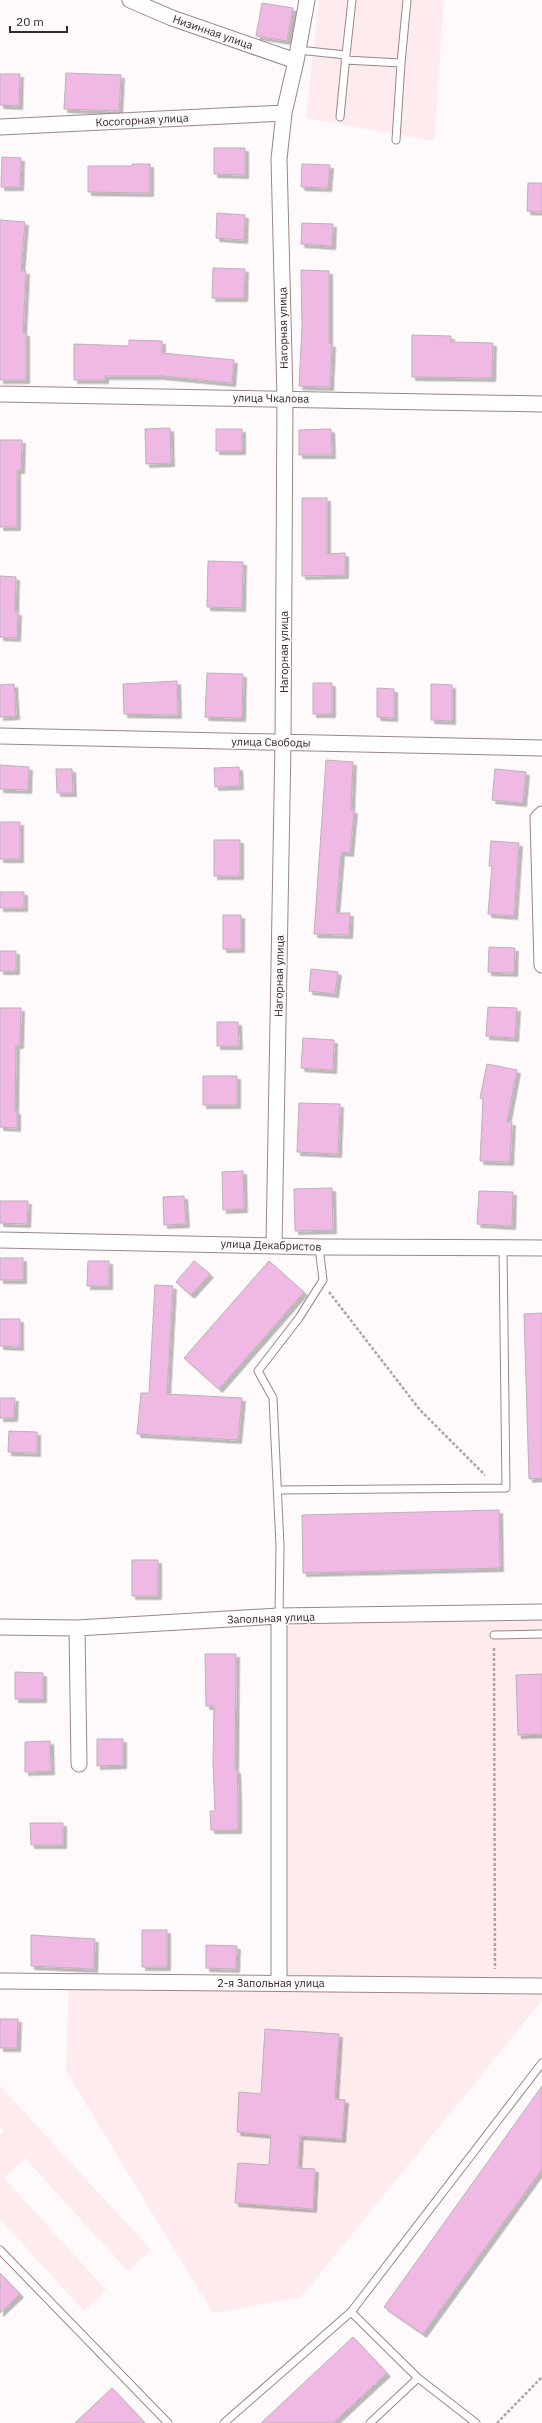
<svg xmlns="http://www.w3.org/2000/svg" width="542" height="2423" font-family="'IBM Plex Sans',sans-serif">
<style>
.built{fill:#feebee}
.building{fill:#efb9e4;stroke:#bfafbb;filter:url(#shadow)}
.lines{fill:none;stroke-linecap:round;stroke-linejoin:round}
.lane-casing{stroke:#9a868a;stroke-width:9}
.street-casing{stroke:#9a868a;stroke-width:17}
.path{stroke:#aba5a6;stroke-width:2.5;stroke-dasharray:3 2;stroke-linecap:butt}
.lane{stroke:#fff;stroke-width:7}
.street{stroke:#fff;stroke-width:15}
.labels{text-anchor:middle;stroke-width:3;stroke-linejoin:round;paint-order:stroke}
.street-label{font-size:11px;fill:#322a2b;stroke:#fef9fa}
</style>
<defs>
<filter id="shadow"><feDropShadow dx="3.5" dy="3.5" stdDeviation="0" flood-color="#0004"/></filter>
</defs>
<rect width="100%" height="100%" fill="#fef9fa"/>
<!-- built -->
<path class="built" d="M319 0H444L434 141 306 118Z
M542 1613V1983L284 1979 283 1616Z
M69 1985 542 1989V2000L301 2297 213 2313 66 2071Z
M0 2086 151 2250 128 2271 25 2158 4 2178 106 2290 84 2311 0 2219V2135L4 2131 0 2127Z"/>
<!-- building -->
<path class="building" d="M262 3 293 8 287 41 256 36Z
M66 73 121 75 119 111 64 109Z
M0 74H20L19 106 0 105Z
M214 148H245V175L214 174Z
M2 157 21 158 20 187H1Z
M132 164H150V193L88 192V166H132Z
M302 164 330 165 328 188 301 187Z
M528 183H542V212L527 211Z
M217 213 245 215 244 240 216 238Z
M0 220 25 222 21 271H26L23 333H26V380H0Z
M302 223 333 224 332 246 301 244Z
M213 268 245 269 244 298H212Z
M301 270 329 271V343L332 344 330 387 299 386 302 327Z
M412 335 451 336V342L493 343 492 378 412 377Z
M129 340 162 341V353L234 360 232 383 161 376H105V380H74V344L129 346Z
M170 428 171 463 146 464 145 429Z
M216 429H242V451H216Z
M331 429 332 455H299V430Z
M0 440H22L21 470H17V527H0Z
M302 498H327V554L345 553V575L302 576Z
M208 561 243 562 242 608 207 607Z
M0 576 16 577 15 612H18L17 638 0 637Z
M207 673 243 674 242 718 205 717Z
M177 681 178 715 124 714 123 684Z
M313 683H332V714H313Z
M14 684 16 716 0 717V685Z
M431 684 452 685V721L431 720Z
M377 688 394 689V718L377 717Z
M326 760 353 762 351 810H354L350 853 341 852 336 913H350L349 935 314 934Z
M0 765 29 767 28 790 0 789Z
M239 767 240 786 215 787 214 768Z
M56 769H72L73 793H57Z
M495 769 526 772 523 803 492 800Z
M0 822H20V859H0Z
M214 840H240V876H214Z
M491 841 519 843 514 916 488 914 492 866H489Z
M0 892H24V908H0Z
M223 915H241V949H223Z
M489 947 515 948 514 973 488 972Z
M0 951H16V971H0Z
M311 969 338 972 335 994 309 991Z
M488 1007 517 1008 515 1038 486 1036Z
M0 1008H21L20 1045H16L15 1111H17V1128L0 1127Z
M217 1022H238L239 1046H217Z
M303 1038 334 1040 333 1070 301 1068Z
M487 1064 517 1070 507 1122H512L510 1162 480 1161 483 1099 480 1098Z
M203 1076H237V1105H203Z
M299 1103 340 1104 338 1154 297 1152Z
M243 1171 244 1209 223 1210 222 1172Z
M332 1188 333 1230 295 1231 294 1189Z
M479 1191 513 1192 512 1226 477 1224Z
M184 1196 186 1224 164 1225 163 1197Z
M0 1201H28L27 1224 0 1223Z
M0 1258H23V1280H0Z
M88 1261H109V1286H87Z
M194 1261 210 1274 191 1295 176 1282Z
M269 1261 304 1292 219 1389 184 1358Z
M155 1285 173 1286 167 1394 242 1398 238 1440 137 1434 141 1393H149Z
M542 1313V1478L529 1479 524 1314Z
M0 1319H20V1347L0 1346Z
M0 1398H15L14 1418H0Z
M9 1431 37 1432V1453L8 1452Z
M499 1510 500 1568 303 1573 302 1515Z
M132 1560H158V1596H132Z
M205 1654H236L235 1770H237L238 1793V1830H211L210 1811H215L213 1762 214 1706H206Z
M15 1672 43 1673V1699H15Z
M542 1674V1734L518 1735 516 1675Z
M97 1739H123V1765L97 1766Z
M50 1741 51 1771 25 1772V1742Z
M30 1823H63V1845H31Z
M142 1930H167V1967H142Z
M31 1935 95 1939 94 1969 31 1966Z
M206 1945 237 1946 236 1969 206 1968Z
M0 2019H18L17 2048H0Z
M265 2029 339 2034 335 2099 345 2100 342 2139 300 2136 298 2168 315 2169 313 2209 235 2203 238 2163 269 2165 271 2135 237 2132 239 2092 261 2094Z
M542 2086V2169L423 2334 384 2307Z
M0 2273 20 2294 0 2313Z
M353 2337 387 2373 333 2423H261Z
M112 2388 145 2423H75Z"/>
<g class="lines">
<defs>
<path id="lane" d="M298 50 346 55 352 0
M345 60 401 63 407 0
M340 117 346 55
M396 140 401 63
M278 1490 506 1488 503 1248
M279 1616 280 1546 273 1398 258 1371 299 1318 323 1280 319 1247
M494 1635 542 1634
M0 2250 168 2423
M351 2312 418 2378
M224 2423 351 2312 542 2063
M370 2423 418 2378 476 2423"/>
<path id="street" d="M130 0 172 18 296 61
M0 127 284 113
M0 394 542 404
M0 736 542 748
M542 814 538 818 542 965
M0 1240 319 1247 542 1248
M274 1245 283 743 285 398 279 159 284 113 296 61 307 0
M0 1627 77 1628 279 1616 542 1612
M77 1628 79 1764
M0 1981 542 1986
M279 1983V1616"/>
</defs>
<!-- lane casing -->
<use href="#lane" class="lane-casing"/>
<!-- street casing -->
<use href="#street" class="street-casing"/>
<!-- path -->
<path class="path" d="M329 1292 420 1410 485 1475
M494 1648 495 1969
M497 2423 542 2377"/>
<!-- lane -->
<use href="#lane" class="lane"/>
<!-- street -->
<use href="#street" class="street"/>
</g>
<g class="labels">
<!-- street labels -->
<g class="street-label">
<text transform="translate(213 32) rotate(19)" y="4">Низинная улица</text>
<text transform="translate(142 120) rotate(-3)" y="4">Косогорная улица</text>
<text transform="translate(283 328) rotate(-91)" y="4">Нагорная улица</text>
<text transform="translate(271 398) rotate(1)" y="4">улица Чкалова</text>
<text transform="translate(284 652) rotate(-90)" y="4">Нагорная улица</text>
<text transform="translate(271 742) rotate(1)" y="4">улица Свободы</text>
<text transform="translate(279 976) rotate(-89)" y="4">Нагорная улица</text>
<text transform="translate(271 1245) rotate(2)" y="4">улица Декабристов</text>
<text transform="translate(271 1618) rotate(-2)" y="4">Запольная улица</text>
<text x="271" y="1987">2-я Запольная улица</text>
</g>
</g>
<!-- scale -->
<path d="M10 26v6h57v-6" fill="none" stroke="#322a2b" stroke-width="2"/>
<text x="16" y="26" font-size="12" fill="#322a2b" stroke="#fef9fa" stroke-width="3" paint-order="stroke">20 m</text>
</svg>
